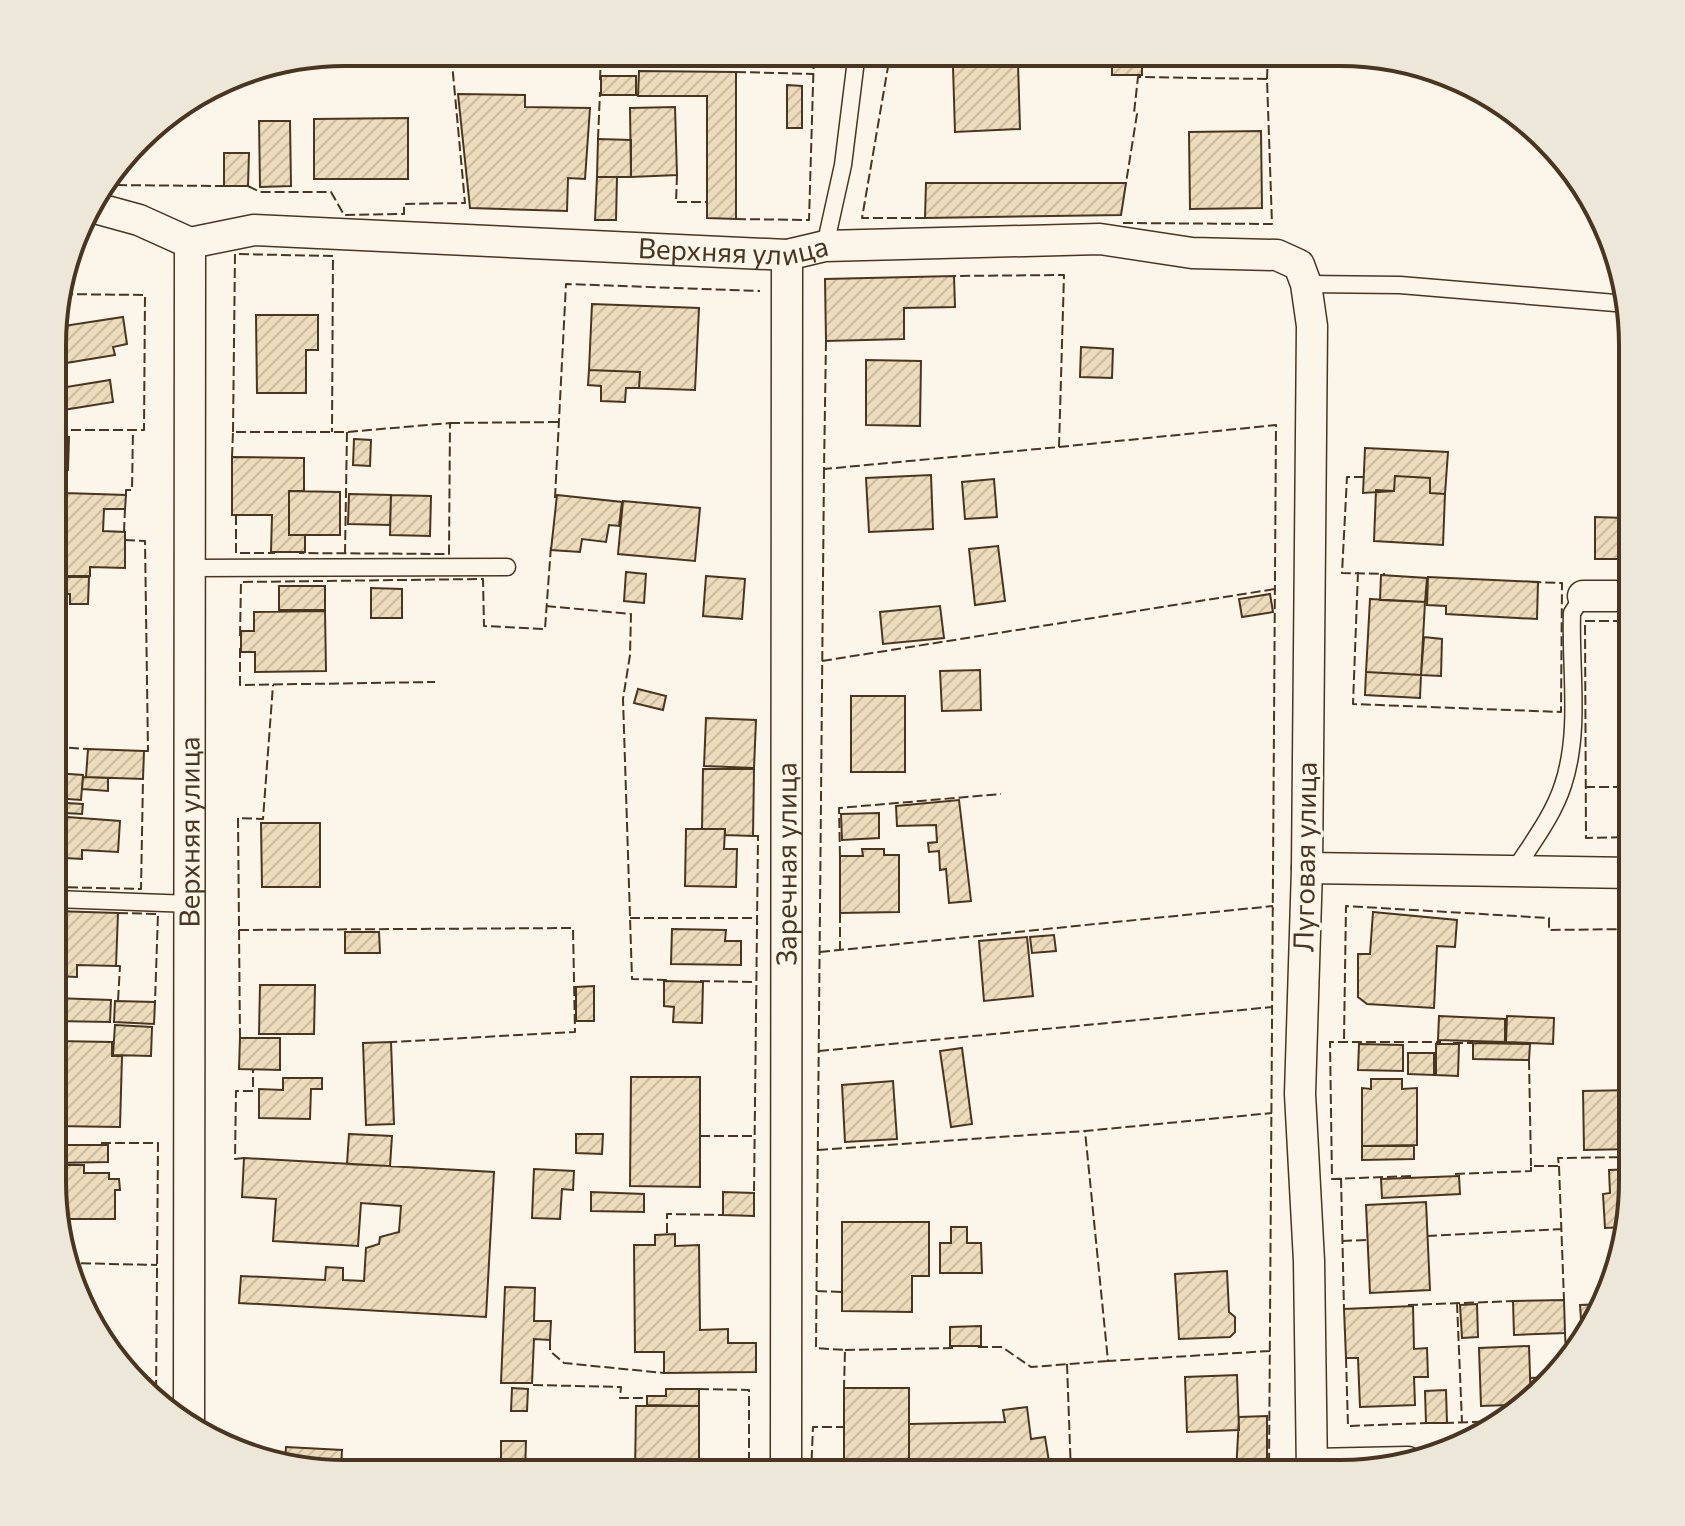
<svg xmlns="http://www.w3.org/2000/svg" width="1685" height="1526" font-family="Commissioner,sans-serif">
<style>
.building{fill:url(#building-hatch);stroke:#4a3520;stroke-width:2}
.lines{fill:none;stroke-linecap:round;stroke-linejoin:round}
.service-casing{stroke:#4a3520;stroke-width:19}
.minor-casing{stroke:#4a3520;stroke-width:33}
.service{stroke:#fbf6e9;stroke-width:16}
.minor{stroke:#fbf6e9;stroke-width:30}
.fence{stroke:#4a3520;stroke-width:2;stroke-dasharray:10 4;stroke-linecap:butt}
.labels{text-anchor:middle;stroke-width:6;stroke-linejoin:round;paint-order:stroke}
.street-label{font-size:28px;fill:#4a3520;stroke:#fbf6e9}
.rim{fill:none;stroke:#4a3520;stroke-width:4}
</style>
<defs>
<pattern id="building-hatch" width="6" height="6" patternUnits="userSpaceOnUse" patternTransform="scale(2)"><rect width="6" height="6" fill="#ecdcbc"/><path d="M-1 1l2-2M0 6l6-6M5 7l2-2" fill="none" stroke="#ccbda1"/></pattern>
</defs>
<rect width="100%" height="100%" fill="#fbf6e9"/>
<!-- building -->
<path class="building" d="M1178 53H1247V62L1178 63Z
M1112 54H1142V75H1112Z
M1018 64 1020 129 955 132 953 67Z
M639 71 736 72V219L707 218V96H638Z
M601 76H636V95H601Z
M787 85 802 86V128H787Z
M458 94 525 95V107L590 108 585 179 568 178 567 211 470 208Z
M675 107 677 175 631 177 630 108Z
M408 118V179H314V119Z
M259 121H290L291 186 260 187Z
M1261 131 1262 208 1190 209 1189 132Z
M598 139 631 140V177H597Z
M135 145 136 161 121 162Z
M224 153H249L248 186H224Z
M597 177H617L616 220H595Z
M926 183H1126L1121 215 925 218Z
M954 276 955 307 904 308V339L826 341 825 279Z
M592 304 699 308 695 390 639 388 640 372 589 370Z
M256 315H318V350H306V393H257Z
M123 317 127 344 113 347 115 355 60 364 57 327Z
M1081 347 1113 349 1112 378 1080 377Z
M866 360 921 361 920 426 866 425Z
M589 370 640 372 639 388H626L625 402 601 401V386L588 385Z
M110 380 113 402 63 410 60 388Z
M57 437H69L68 470 57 469Z
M354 439 371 440 370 466 353 465Z
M1365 448 1448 452 1445 494 1430 493V478L1395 476 1394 491 1363 493Z
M232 457 304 458V491H289V535H305V552H271L272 515H232Z
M931 475 933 529 869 532 866 478Z
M57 476H66L65 493 126 495 125 509H104L103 531 125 532V568L90 567V576H62V566H56Z
M1395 476 1430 478V493L1445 494 1443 545 1374 541 1376 490 1394 491Z
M994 479 997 517 965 519 962 482Z
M289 491 340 492V535H289Z
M349 494 391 495 390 525 348 524Z
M391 495 431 496 430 536 390 535Z
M557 495 622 502 619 526 609 525 606 542 582 539 580 552 551 550Z
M623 501 700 508 695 561 618 554Z
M1626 513H1632L1633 563H1626Z
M1595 517 1625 518V559H1595Z
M998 546 1005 601 975 605 969 549Z
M626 572 646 574 644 603 624 601Z
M1381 575 1427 578 1425 602 1380 600Z
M706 576 745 579 742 619 703 616Z
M65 577H89L88 604H70V594H64Z
M1428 577 1538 582 1537 619 1446 614V606L1427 605Z
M279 586H325V610H279Z
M371 588 402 589V618H371Z
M1270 594 1273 612 1242 617 1239 599Z
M1370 599 1425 602 1421 675 1366 672Z
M940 606 944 638 883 644 880 612Z
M325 611 326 671 255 672V652H241V631H254V612Z
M1623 621 1633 622V663H1622Z
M1424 637 1442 639 1441 676 1421 675Z
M980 670 981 710 942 711 940 671Z
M1366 672 1421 675 1420 698 1365 695Z
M638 689 666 696 663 710 634 703Z
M851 696H905V772H851Z
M706 718 756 720 754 768 704 766Z
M1622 726H1633V796H1621Z
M88 749 144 751 143 779 86 777Z
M703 769H754L753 836 725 835V829H702Z
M55 773 83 775 81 800 55 798Z
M83 777 108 778V791L82 789Z
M959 800 971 901 949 903 946 869 940 870 939 851 929 852 928 843 937 842 936 825 897 826 896 806Z
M66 803 83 804 82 814 65 813Z
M879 813V838L842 840 841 814Z
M67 817 120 821 118 852 82 850V859L65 858Z
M261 823H320V887H262Z
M686 829H725L724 849H737L736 887 685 886Z
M862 849H884V855H899V912L840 913V856H863Z
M54 911 118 913 116 966 77 965V977L54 976Z
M1373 912 1457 920 1455 947 1437 946 1434 1008 1367 1004 1358 997V954H1370Z
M672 929 726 930 725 941H741V965L671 964Z
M345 932H379L380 953H345Z
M1054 935 1056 951 1032 953 1030 937Z
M1027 937 1033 996 984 1001 979 941Z
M664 981 703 982 702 1023 673 1022 674 1007 664 1006Z
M260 985H315L314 1034H259Z
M594 986V1021H576V987Z
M54 998 111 1000 110 1022 54 1021Z
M115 1001 155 1002 154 1024 114 1022Z
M1439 1016 1505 1019V1042L1438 1040Z
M1507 1016 1554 1018 1553 1044 1506 1042Z
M115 1025 152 1027 151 1056 113 1055Z
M240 1038H280V1070L239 1069Z
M55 1041 112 1042V1056H122L120 1127 54 1126Z
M391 1042 394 1124 366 1125 363 1043Z
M1473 1043 1530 1044 1529 1060 1473 1059Z
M1359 1044 1403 1045V1071L1358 1070Z
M1436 1044H1459L1458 1076 1436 1075Z
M962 1048 972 1124 951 1127 940 1051Z
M1408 1053H1434V1075L1408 1074Z
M631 1077H700V1187L630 1186Z
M283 1078H322V1089H311L310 1119 259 1118V1089L283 1090Z
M1371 1079H1402V1089L1417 1088V1145L1362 1146V1088L1371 1089Z
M893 1081 897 1139 845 1142 842 1085Z
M1633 1090V1149L1584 1150 1583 1091Z
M349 1134 392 1136 390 1166 347 1164Z
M576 1134H603L602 1154 576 1153Z
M55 1145H108V1162L55 1163Z
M1362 1146H1414V1159L1362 1160Z
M244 1158 494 1172 486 1317 239 1303 241 1276 325 1280 326 1267 343 1268V1280L364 1281 366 1248 379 1244 380 1237 399 1232 401 1206 361 1203 358 1246 273 1241 276 1199 242 1197Z
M55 1165H84V1173H109V1179H119L120 1190H115V1219H57Z
M534 1169 574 1171 573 1190 562 1189 560 1219 532 1218Z
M1633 1169 1624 1227 1605 1228 1603 1194 1610 1193 1609 1170Z
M1459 1176 1460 1194 1382 1198 1381 1179Z
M591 1192 644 1194V1212L591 1211Z
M723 1192 754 1193V1216L723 1215Z
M1426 1202 1430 1290 1370 1293 1366 1205Z
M842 1222H929V1276H912V1312L842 1311Z
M951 1227H967V1243H981L982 1273H940V1243H951Z
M675 1234V1246L699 1245 700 1330 728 1329V1343H756V1372L664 1373V1352H635L634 1245H655V1235Z
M1227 1271 1229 1312 1235 1317V1332L1230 1337 1179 1339 1175 1274Z
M505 1287 535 1288 534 1321H551L550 1340 534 1339 532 1383H501Z
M1564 1300 1565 1333 1514 1335 1513 1301Z
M1477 1304 1478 1337 1462 1338 1460 1305Z
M1603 1304 1582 1334 1580 1305Z
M1413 1306 1414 1349 1427 1348 1428 1377H1414L1415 1405 1360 1407 1358 1358H1346L1344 1309Z
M981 1326V1346H950V1327Z
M1529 1346 1531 1403 1522 1404 1513 1414H1509V1405L1481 1406 1479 1348Z
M1237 1375 1239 1430 1187 1432 1185 1377Z
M1551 1377 1534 1401 1531 1403 1530 1378Z
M512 1388 528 1389 527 1411H511Z
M844 1388H909V1470H844Z
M666 1389H699V1406L647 1405V1396H666Z
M1446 1390 1447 1423H1426L1425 1391Z
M636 1406H699V1474H635Z
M1027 1407 1031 1439 1045 1437 1051 1474H917L916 1461H909V1424L1005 1422 1003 1410Z
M1267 1416V1473H1236L1239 1417Z
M501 1441H526L525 1474H490V1460H501Z
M286 1447 342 1450 341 1469 379 1471V1474H344L285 1462Z
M1206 1459V1464L1236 1462V1473L1165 1474 1164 1462Z
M1162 1466 1163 1474H1127L1126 1469Z"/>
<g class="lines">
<defs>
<path id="service" d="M825 246 843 165 857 52
M1306 284 1400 285 1627 304
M192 568 507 567
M1514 871C1532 843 1553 816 1563 785 1581 731 1570 669 1572 613L1583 596
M54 899 192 904"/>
<g id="minor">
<path id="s1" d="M88 206 139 220 190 243 254 230 787 255 825 246 1100 239 1192 253 1277 255 1299 265 1306 284 1312 326 1307 868 1300 1094 1309 1261 1312 1473"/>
<path d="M1583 596H1633"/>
<path d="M1307 868 1633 873"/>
<path id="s2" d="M189 1420 190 243"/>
<path d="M1312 1464 1408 1462"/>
<path id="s3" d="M786 1474 787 255"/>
</g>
</defs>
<!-- service casing -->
<use href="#service" class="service-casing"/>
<!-- minor casing -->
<use href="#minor" class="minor-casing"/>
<!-- service -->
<use href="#service" class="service"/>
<!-- minor -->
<use href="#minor" class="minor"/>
<!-- fence -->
<path class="fence" d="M736 72 813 74
M1267 79 1268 53
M600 80 601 52
M598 139 600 92
M677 175 676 202H707
M103 185 224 186
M248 186 260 192H331L344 215 404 214V204L465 203 451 52
M925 218H862L889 61 1112 54
M736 219 809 220 814 52
M1123 223 1272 224 1267 79 1138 77 1134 113 1137 114 1126 183
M826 341 824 469 1059 447 1064 275 954 276
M450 423 561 422
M57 430H144L145 295 58 294
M233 432 235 254 333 256 332 432
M1059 447 1276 425 1269 1473
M232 457 233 432H347L450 423 449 554 299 553
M824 469 816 1348 845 1350 844 1388
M1364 477H1347L1342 573 1385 574
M126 495V490H132L133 430
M555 498 566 284 760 291
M236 515V553H275
M124 532 125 509
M125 540 145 541 148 751H144
M345 554 347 432
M1358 572 1353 704 1561 712 1562 583 1532 582
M546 606 631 614 630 655 623 699 632 979 668 980
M1623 621H1585L1586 838 1633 837
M240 636 241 582 483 579 484 626 545 629 551 546
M240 648V685L435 682
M822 661 1275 589
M55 747 88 749
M1585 787H1621
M753 836H758L754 1193
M840 856 839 808 1001 794
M54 887 141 889 143 779
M118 913 158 914 155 1002
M630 918H757
M239 930 573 928 575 1032 391 1042
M840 951V913
M820 952 1273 906
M116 966H120L118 1001
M700 981 756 982
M240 1038 238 818 263 819 273 685
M1344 1039 1346 906 1549 918V930L1633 929
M1453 1043H1473
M819 1051 1272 1007
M1529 1060 1531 1166
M700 1136H755
M101 1143H158L156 1397
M818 1150 1085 1131
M244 1158 235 1159 236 1091H253V1069
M1559 1166 1564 1300
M1455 1174 1531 1171V1166H1559L1558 1158 1633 1157
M1411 1176 1332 1179 1330 1042H1441
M1341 1178 1344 1309
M667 1233V1214L723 1215
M1427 1236 1562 1229
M1342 1241 1367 1240
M67 1263 157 1265
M817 1291 843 1292
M1457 1303 1462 1422
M1408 1305 1516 1301
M1565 1333 1566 1355
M550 1340V1351L564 1363 664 1373
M978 1347H1002L1031 1367 1108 1361
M845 1350 954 1348
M1270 1351 1108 1361 1085 1131 1272 1113
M1346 1358 1348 1426 1428 1423
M1067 1364 1071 1474
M533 1385 621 1387 620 1398H647
M699 1389 749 1390V1474
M1444 1423 1502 1421
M811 1474 813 1427H844"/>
</g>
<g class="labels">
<!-- street labels -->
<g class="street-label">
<text dy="10" stroke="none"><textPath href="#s1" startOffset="654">Верхняя улица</textPath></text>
<text dy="10" stroke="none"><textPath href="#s2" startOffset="588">Верхняя улица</textPath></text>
<text transform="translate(1305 857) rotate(-89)" y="10">Луговая улица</text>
<text dy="10" stroke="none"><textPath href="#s3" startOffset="610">Заречная улица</textPath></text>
</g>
</g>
<!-- crop -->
<path d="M0 0H1685V1526H0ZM345 66H1340A279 279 0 0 1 1619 345V1181A279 279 0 0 1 1340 1460H345A279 279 0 0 1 66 1181V345A279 279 0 0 1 345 66Z" fill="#ede7d9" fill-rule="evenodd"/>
<path class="rim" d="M345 66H1340A279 279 0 0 1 1619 345V1181A279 279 0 0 1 1340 1460H345A279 279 0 0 1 66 1181V345A279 279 0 0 1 345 66Z"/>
</svg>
